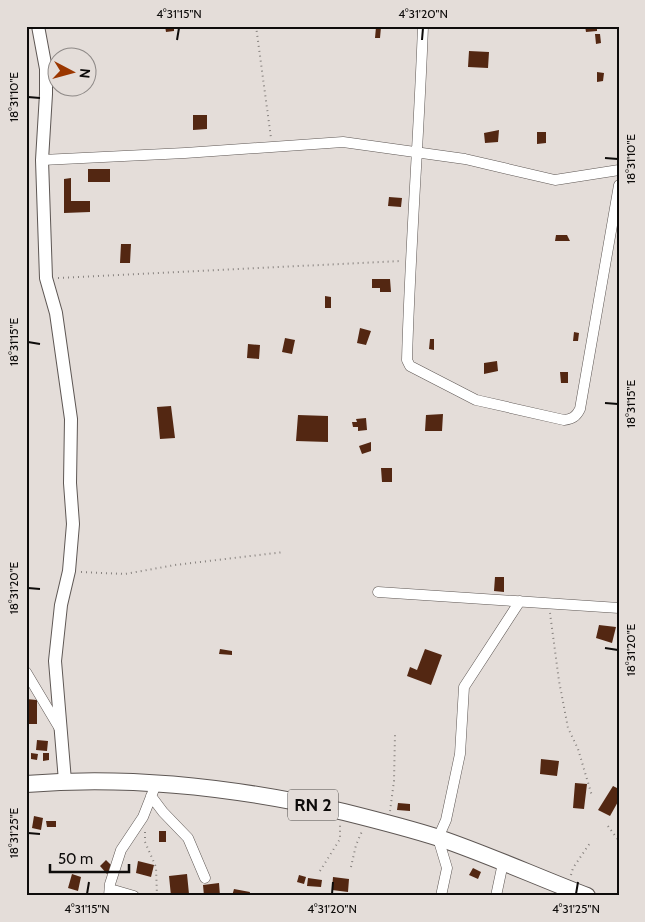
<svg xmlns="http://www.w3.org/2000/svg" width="645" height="922" font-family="Cabin,sans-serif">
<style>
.building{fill:#532712}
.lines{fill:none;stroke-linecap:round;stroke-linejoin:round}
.minor-casing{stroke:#5e5754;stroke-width:11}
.tertiary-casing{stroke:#5e5754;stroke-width:14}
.primary-casing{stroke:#5e5754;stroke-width:18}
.path{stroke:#86817e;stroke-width:2;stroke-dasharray:1 4;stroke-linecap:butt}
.minor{stroke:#fff;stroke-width:10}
.tertiary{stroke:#fff;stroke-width:12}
.primary{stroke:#fff;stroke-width:16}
.ticks{fill:none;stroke:#0e0c0b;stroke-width:2}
.labels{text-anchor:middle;stroke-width:5;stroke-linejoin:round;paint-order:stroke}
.shield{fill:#e4ddd9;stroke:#4e4b49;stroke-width:1}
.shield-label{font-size:18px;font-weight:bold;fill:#0e0c0b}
.neatline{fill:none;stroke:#0e0c0b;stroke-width:2}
.ticks-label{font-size:12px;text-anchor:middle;fill:#0e0c0b}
</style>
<rect width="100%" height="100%" fill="#e4ddd9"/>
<!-- building -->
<path class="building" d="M165 26H174V31L166 32Z
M585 26H597V31L586 32Z
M376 27H381L380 38H375Z
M595 34H600L601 43 596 44Z
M469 51 489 52 488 68 468 67Z
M597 72 604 73 603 81 597 82Z
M193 115H207V129L193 130Z
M499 130 498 142 485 143 484 133Z
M537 132H546V143L537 144Z
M88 169H110V182H88Z
M71 178V201H90V212L64 213V179Z
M389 197 402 198 401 207 388 206Z
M556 235H567L570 241H555Z
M121 244H131L130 263H120Z
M372 279H390L391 292H380V288H372Z
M325 296 331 297V308H325Z
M360 328 371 331 366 345 357 343Z
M574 332 579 333 578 341H573Z
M285 338 295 340 292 354 282 352Z
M430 339H434V350L429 349Z
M248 344 260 345 259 359 247 358Z
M497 361 498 371 484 374V363Z
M560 372H568V383H561Z
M171 406 175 438 160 439 157 407Z
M443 414 442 431H425L426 415Z
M298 415 328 416V442L296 441Z
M366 418 367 430 358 431V427H353L352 422H357L356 419Z
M371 442V451L362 454 359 446Z
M381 468H392V482H382Z
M495 577H504V592L494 591Z
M599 625 616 627 612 643 596 638Z
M220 649 232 651V655L219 654Z
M425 649 442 655 431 685 407 676 410 667 417 670Z
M26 699 37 700V724H26Z
M37 740 48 741 47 751 36 750Z
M31 753 38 754 37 760 31 759Z
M43 753H49V760L43 761Z
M541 759 559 761 557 776 540 774Z
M575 783 587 784 584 809 573 808Z
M613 786 619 789V800L610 816 598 810Z
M398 803 410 804V811L397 810Z
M34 816 43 818 41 830 32 828Z
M46 821H56V827H47Z
M159 831H166V842H159Z
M106 860 114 868 107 874 100 866Z
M138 861 154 865 151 877 136 873Z
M473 868 481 872 478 879 469 875Z
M72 874 81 877 78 891 68 888Z
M187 874 189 894 171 896 169 876Z
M299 875 306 877 304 884 297 882Z
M333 877 349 879 348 892 332 890Z
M308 878 322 880 321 887 307 886Z
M219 883 220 896H204L203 885Z
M234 889 250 892 249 896H232Z"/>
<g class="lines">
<defs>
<path id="minor" d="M423 26C419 137 410 248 407 360L410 366 476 400 564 420C572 419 576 417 580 409L619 185
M42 160 185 153 343 142 465 159 555 180 619 170
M378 592 619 608
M26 672 60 729
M151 796 163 812 188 838 205 878
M110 889 134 896
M109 896 110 884 121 850 143 817 156 784
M441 896 447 868 438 838 446 820 460 754 464 687 520 601
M496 896 503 863"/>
<path id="tertiary" d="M38 26 46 69V94L42 160 46 278 56 313 71 419 70 483 73 524 69 571 61 605 55 661 65 781"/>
<path id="primary" d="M26 784C133 775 240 788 344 812 376 820 408 828 439 838 489 855 537 877 587 896"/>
</defs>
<!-- minor casing -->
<use href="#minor" class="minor-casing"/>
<!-- tertiary casing -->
<use href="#tertiary" class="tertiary-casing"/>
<!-- primary casing -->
<use href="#primary" class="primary-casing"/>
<!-- path -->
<path class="path" d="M256 26 271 138
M58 278 401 261
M81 572 125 574 175 565 284 552
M550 613 559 681 568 728 578 749 592 796
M390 811 394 781 395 734
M608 826 619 841
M145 832V842L156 867 157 896
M351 867 356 845 363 829
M320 871 340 839V824
M571 875 573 868 590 843"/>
<!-- minor -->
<use href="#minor" class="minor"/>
<!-- tertiary -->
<use href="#tertiary" class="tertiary"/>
<!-- primary -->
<use href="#primary" class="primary"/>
</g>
<!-- ticks -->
<path class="ticks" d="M177 40 179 28M422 40 423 28M28 97 40 98M605 158 618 159M28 342 40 344M605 403 618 404M28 588 40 589M605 648 618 650M28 833 40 834M87 894 89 882M332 894 333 882M576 894 578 882"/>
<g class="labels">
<!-- shield labels -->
<rect class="shield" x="288" y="789.5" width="50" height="31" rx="4"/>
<g class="shield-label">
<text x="313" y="811">RN 2</text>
</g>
</g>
<!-- border -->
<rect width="645" height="922" fill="none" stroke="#e4ddd9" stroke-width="55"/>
<!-- north arrow -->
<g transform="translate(72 72) rotate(96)"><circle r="24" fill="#e4ddd9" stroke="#8e8987"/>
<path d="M0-4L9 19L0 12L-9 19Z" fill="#9b3700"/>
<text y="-8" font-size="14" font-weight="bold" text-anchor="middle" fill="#0e0c0b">N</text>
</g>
<!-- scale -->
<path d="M50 864v8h79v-8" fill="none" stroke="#0e0c0b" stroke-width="2.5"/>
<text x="58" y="864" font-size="15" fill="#0e0c0b" stroke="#e4ddd9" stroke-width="4" paint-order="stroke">50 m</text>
<rect x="28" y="28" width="590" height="866" class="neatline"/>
<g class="ticks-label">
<text x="179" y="18">4°31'15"N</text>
<text x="423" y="18">4°31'20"N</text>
<text transform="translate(14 97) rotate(-90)" y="4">18°31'10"E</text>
<text transform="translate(631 159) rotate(-90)" y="4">18°31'10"E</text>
<text transform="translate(14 342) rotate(-90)" y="4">18°31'15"E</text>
<text transform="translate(631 404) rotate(-90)" y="4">18°31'15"E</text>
<text transform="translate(14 588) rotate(-90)" y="4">18°31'20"E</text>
<text transform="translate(631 650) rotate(-90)" y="4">18°31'20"E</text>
<text transform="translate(14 833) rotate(-90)" y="4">18°31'25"E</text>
<text x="87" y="913">4°31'15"N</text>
<text x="332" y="913">4°31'20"N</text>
<text x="576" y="913">4°31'25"N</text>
</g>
</svg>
